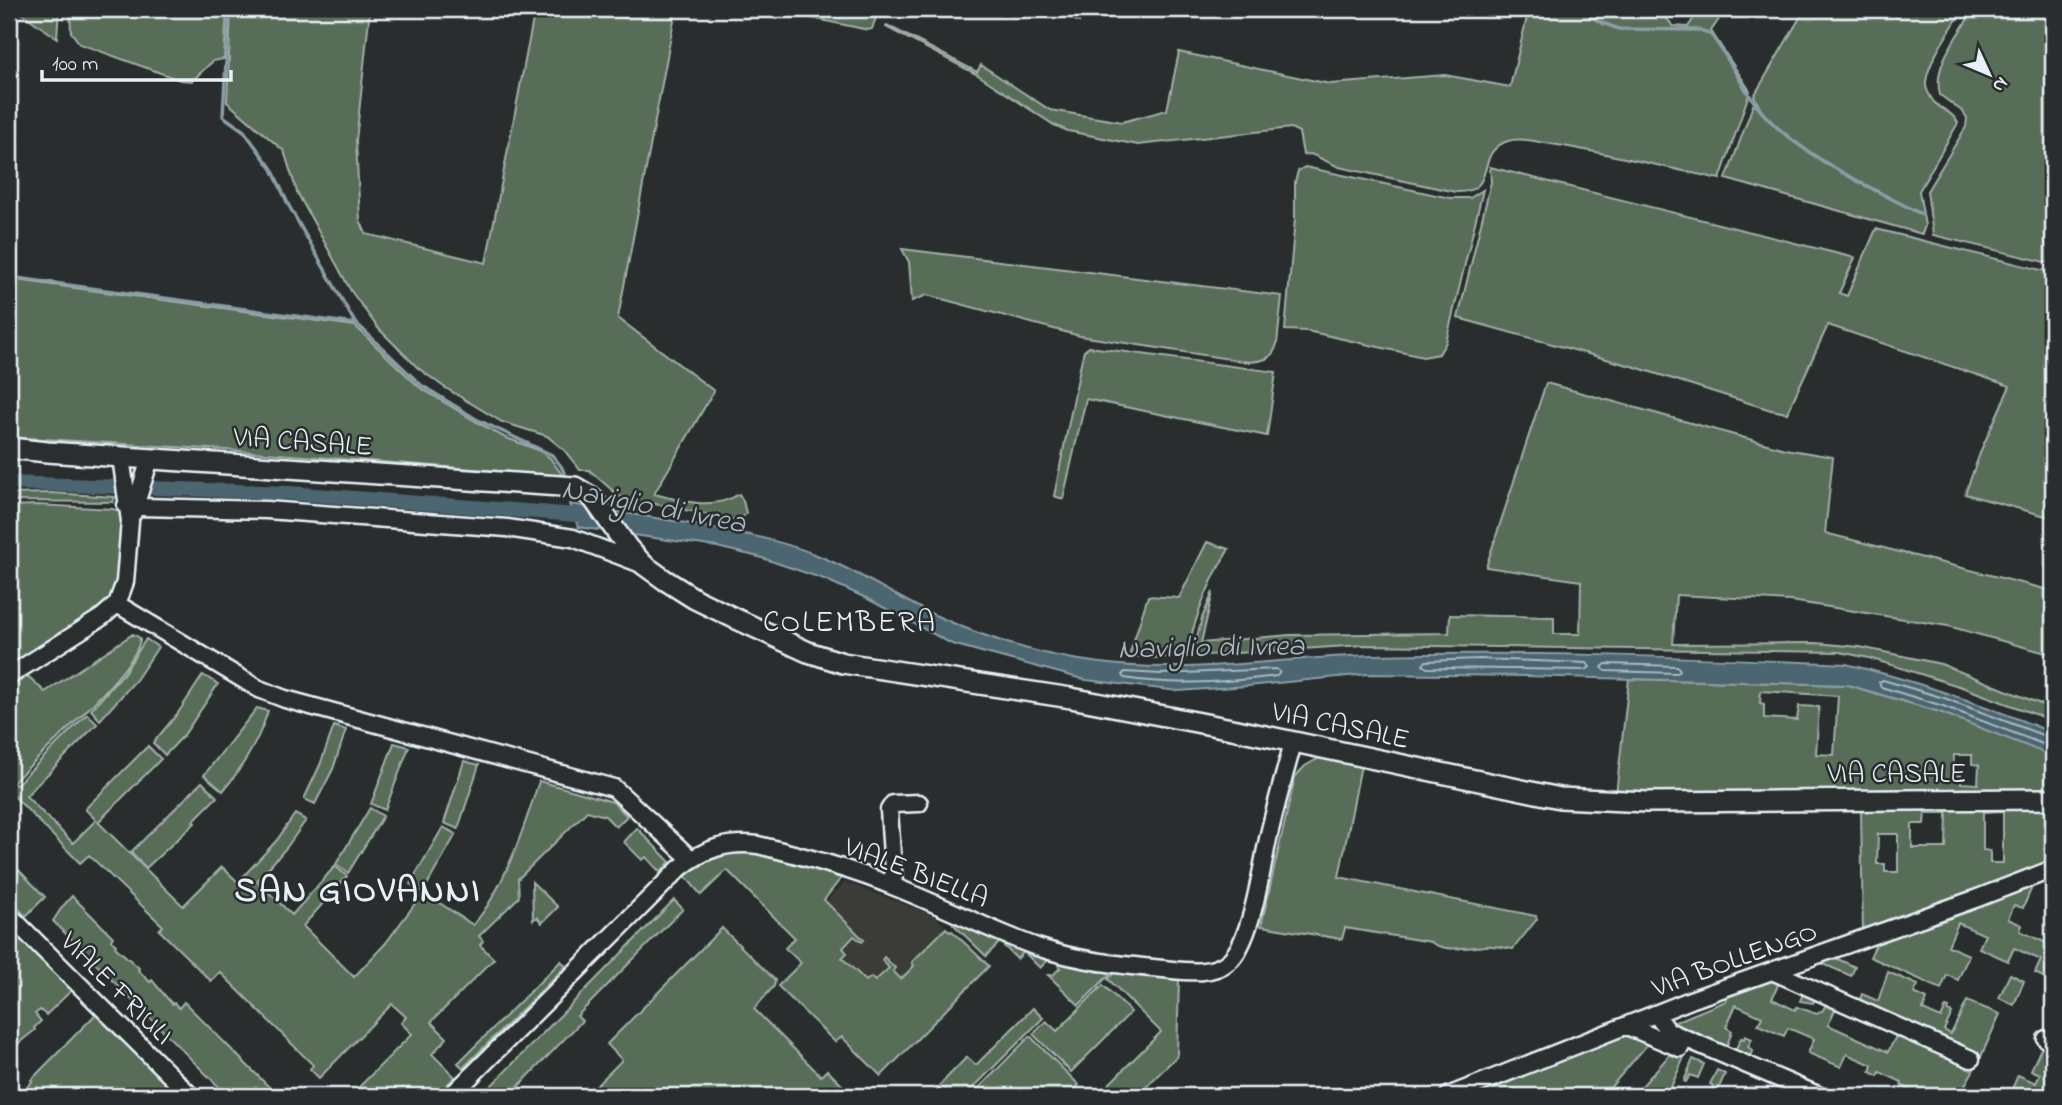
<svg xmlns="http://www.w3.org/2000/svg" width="2062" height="1105" font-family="'Indie Flower',sans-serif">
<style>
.built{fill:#3b3a37}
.green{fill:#586d59;stroke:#a0afa8;stroke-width:2;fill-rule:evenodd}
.water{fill:#4c6670;stroke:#8a9ea6;stroke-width:2}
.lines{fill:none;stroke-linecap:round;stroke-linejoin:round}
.shore{stroke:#aab9c2;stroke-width:2}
.stream{stroke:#8a9ea6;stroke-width:3.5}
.canal{stroke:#4c6670;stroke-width:14}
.minor-casing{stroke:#e8f1f8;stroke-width:21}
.major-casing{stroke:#e8f1f8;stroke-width:24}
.minor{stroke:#2a2d2e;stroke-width:16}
.major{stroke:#2a2d2e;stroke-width:19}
.labels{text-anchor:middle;stroke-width:5;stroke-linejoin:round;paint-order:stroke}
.street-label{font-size:28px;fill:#e8f1f8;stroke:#2a2d2e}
.water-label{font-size:30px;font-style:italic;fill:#aab9c2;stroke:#2a2d2e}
.neighbourhood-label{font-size:30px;letter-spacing:2px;fill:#e8f1f8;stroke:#2a2d2e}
.district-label{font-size:35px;font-weight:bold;letter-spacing:2px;fill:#e8f1f8;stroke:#2a2d2e}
</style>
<rect width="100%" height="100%" fill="#2a2d2e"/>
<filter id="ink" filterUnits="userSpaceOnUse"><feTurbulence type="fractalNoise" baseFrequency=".0143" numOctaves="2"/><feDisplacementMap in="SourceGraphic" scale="14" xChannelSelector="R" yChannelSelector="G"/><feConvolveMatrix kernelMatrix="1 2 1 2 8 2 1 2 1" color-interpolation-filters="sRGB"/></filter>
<g filter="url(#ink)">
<!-- built -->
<path class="built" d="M845 882 933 915 951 933 875 1009 797 931Z"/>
<!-- green -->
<path class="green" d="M15 9H59L57 38 17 10Z
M70 9H227L224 59 213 61 192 81 180 80 80 44 71 32Z
M231 9H370L356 141 360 220 366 234 486 263 535 9H676L618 318 714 391 654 494C683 501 713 511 739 494L743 501 746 513 740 521 620 497 589 470H580L564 450 547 436 502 422 444 387 418 368 378 328 351 291 297 192 284 151 227 102Z
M770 9H879L872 29 868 30Z
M1051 9H1083L1079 22Z
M1529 9H1654L1653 11 1668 20 1673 26 1688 27 1700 9H1726L1711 31 1750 91 1720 179C1664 167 1608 153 1551 144 1537 142 1521 137 1508 141 1473 152 1499 193 1456 192L1339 167 1311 154 1303 155 1299 132 1291 128 1138 145 1068 131 1054 125 978 75 886 27 887 25 977 72 981 65 1050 110 1122 122 1167 110 1179 52 1330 84 1445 75 1510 87Z
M1805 9H1963C1952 28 1928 61 1926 82 1925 88 1930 97 1934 102 1942 110 1953 112 1958 123L1919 191 1925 226 1922 234 1726 179 1753 105 1760 108 1754 96Z
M1974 9H2053V264L1933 235 1927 191 1966 127 1967 118 1963 112 1940 95C1932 64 1959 35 1974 9Z
M1305 167 1450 198H1470L1483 190 1446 342 1439 354 1423 357 1307 331 1285 330 1295 219V182L1298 171Z
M1490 167 1855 258 1839 293 1847 296 1876 229 2053 273V518L1965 494 1982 448 2010 386 1828 325 1787 413 1771 410 1635 367 1458 318 1491 182Z
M902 249 1282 296 1277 344C1273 359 1264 361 1249 362L1080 336 927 295 912 301 909 262Z
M9 279 355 326 419 387 475 421 504 437 538 450 550 458 563 476 225 450 9 437Z
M1089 347 1276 372 1267 436 1086 399 1063 499 1054 496 1082 358 1084 351Z
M1546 383 1785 449 1833 457 1825 533 2053 591V655L1948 626 1791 601 1676 595 1673 644 1816 643 1860 647 1941 664 2053 709V721L1962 687 1869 658 1840 652 1364 645 1192 656 1202 618 1213 592 1201 643 1289 635 1449 633 1450 615 1554 617V634H1580L1581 581 1486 567Z
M50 493 115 497 113 502 9 501V494Z
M37 505 113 509 121 512 123 517C121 547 126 582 104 605L9 668V506Z
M1207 542 1229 549C1208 583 1195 617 1186 656L1152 658 1129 656 1148 596 1179 598Z
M133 634 140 638C142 666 36 757 13 783L16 785 87 714 97 724 26 796 73 843 96 820 85 809 148 746 161 759 98 822 183 906 222 867 238 882 277 840 295 814 306 820 287 847 257 881 292 915 335 866 347 876 303 926 354 977 385 944 423 893 410 884 443 827 456 834 423 892 473 925C504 890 525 825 539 781L613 802 627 816 616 827 605 816 587 811 518 879 519 897 479 936 483 941 480 945 494 959 431 1022 447 1038 432 1054 455 1077 435 1096H350L412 1034 401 1023 406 1017 392 1004 319 1078 310 1069 313 1065 220 972 211 981 159 930 163 926 89 855 80 863 9 791V688L28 676 45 692Z
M146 639 158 647 136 680 100 720 91 710 124 673Z
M203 675 218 684 184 735 165 755 153 743 178 713Z
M1629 679 1848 685 1940 712 2053 756V794H1616ZM1761 691 1838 696 1834 755 1816 754 1819 707 1799 706 1797 720 1764 718V704L1760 703ZM1954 755H1972V764L1979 765 1978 784 1961 783V775H1953Z
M257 708 268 711C259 740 242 768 223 791L204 775Z
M334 726 346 730 333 769 315 804 304 799 320 765Z
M394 743 409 747 385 810 371 804Z
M1321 757 1361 765 1339 877 1536 916 1537 919 1513 949C1504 948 1494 945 1485 946 1469 947 1444 953 1431 942L1345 928 1342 939 1261 926 1295 777 1305 766Z
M464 761 479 765 458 829 444 823Z
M202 782 217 797 193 821 195 823 146 868 131 852Z
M370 808 383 816 348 873 336 864Z
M2053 809V867L1863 935 1861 810ZM2003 811V863H1990V851L1983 850V812ZM1925 813H1947L1946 848H1912V824H1924ZM1878 834H1898V872H1885V864H1877Z
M637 828 670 862 660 872 646 857 642 860 624 842Z
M748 852 774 856 841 878 824 900 864 940 862 942 854 936 843 948 847 953 842 958 866 981 871 977 875 981 889 968 882 960 884 957 895 968 893 971 901 979 914 966 912 962 946 928 950 932 952 931 989 966 881 1076 842 1037 835 1042 778 986 801 963 785 948 795 938 727 870 701 895 686 877C693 856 729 852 748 852Z
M9 860 45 897 26 916 9 900Z
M2035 880 2023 908 2014 905 2008 919 2022 925 2020 931 2053 946V982L2035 973 2041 960 2014 948 2008 961 1979 948 1985 935 1958 923 1948 946 1969 955 1958 980 1947 975 1941 989 1870 957 1879 938Z
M532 882 558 907 542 923 537 917 533 920Z
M72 896 113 937 111 940 116 945 115 947 139 968 138 970 150 982 152 980 172 1004 174 1003 179 1008 184 1002 278 1096H228L53 921 62 907Z
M674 900 683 909 577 1016 582 1021 509 1096H481Z
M9 919 76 986 46 1015 40 1010 35 1014 41 1021 34 1028 35 1030 15 1046 9 1041Z
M955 922 1048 960 1040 968 1024 952 1017 959 1000 942 986 956 953 924Z
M722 928 775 980 774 986 754 1009 821 1076 827 1070 853 1096H586L622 1060 607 1044Z
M1827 954 1855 967 1851 976 1812 959Z
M561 961 566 966 463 1068 458 1063Z
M1060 963 1099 972H1112L1079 1005 1048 975H1053L1060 968 1058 965Z
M1115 972 1179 979 1177 1056 1137 1096H1117L1107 1086 1161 1032 1108 979Z
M1888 972 1918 985 1914 993 1927 999 1923 1010 1941 1018 1946 1007 1949 1008 1948 1011 1952 1013 1944 1030 1951 1034 1967 1001 2000 1014 1980 1059 1857 1006 1862 994 1878 1001Z
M1771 973 1819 994 1813 1003 1800 1001 1804 991 1780 980 1772 999 1795 1010 1797 1007 1817 1014 1823 1010 1829 999 1838 1003 1828 1025 1888 1052 1899 1030 1977 1064 1965 1085 1990 1096H1906L1909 1089 1901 1085 1902 1082 1880 1072 1878 1076 1870 1072 1872 1065 1847 1054 1841 1067 1808 1053 1814 1039 1788 1028 1784 1036 1758 1025 1762 1017 1736 1005 1726 1027 1732 1031 1725 1051 1670 1024 1726 1001 1730 990Z
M2010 974 2024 981 2014 1005 1999 998Z
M1103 985 1131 1012 1071 1072 1033 1034 1046 1021 1057 1031Z
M1033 1008 1043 1018 965 1096H953L945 1089 938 1096H929L967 1057 976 1065Z
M97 1013 181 1096H18L32 1082 31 1080Z
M1628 1029 1653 1038 1603 1096H1458Z
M1030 1036 1079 1085 1068 1096H971Z
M1745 1036 1752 1039 1748 1047 1753 1050 1747 1061 1733 1055 1741 1038 1744 1039Z
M2043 1044 2053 1048V1053H2051L2044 1068 2050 1072 2047 1078 2053 1080V1096H2009L2018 1075 2036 1083 2040 1074 2031 1070Z
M1674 1050 1685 1055 1668 1094 1672 1096H1633Z
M1693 1059 1704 1064 1698 1078 1690 1075 1686 1082 1684 1081Z
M1717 1070 1725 1074 1716 1094 1711 1091 1713 1086 1710 1084Z"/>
<!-- water -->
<path class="water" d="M570 504C607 510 644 516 680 522 725 530 771 537 814 554 857 570 895 597 937 616 985 638 1041 655 1093 662 1187 676 1281 657 1375 655 1532 651 1689 657 1846 664 1918 681 1985 705 2053 733V756L1940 712 1848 685 1524 676 1368 674 1248 686 1178 691 1086 680 952 644 866 598 824 579 759 557 717 547 578 527Z"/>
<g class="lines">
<!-- shore -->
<path class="shore" d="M1479 659 1587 663 1590 667 1586 670 1427 668 1423 665 1426 661Z
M1606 664 1677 666 1680 670 1677 673 1605 671 1602 667Z
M1276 669 1280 672 1277 676C1226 682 1175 686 1124 678L1122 675 1125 672 1161 674Z
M2053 739 1944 698 1883 680 1879 682 1881 687 1943 706 2053 748"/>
<!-- stream -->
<path class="stream" d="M229 9 223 116 244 131 272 169 289 206 354 321 421 385 476 419 552 455 561 466 568 481
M1579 9 1600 22 1619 29 1700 30 1711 35C1730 58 1742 89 1762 112 1800 156 1870 187 1921 214
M9 277 355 324"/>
<!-- canal -->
<path class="canal" d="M9 483 289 493 590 516"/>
<defs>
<path id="minor" d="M126 505 141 507 267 510 507 528 573 538 644 565
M133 513 150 459
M117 604 259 689 285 699 614 788 691 859
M9 676 102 617 117 604 125 582 130 521 121 457
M894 886 889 810 893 804 919 803
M9 915 191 1096
M1772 971 1971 1059
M1656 1014 1668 1031 1820 1096
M1627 1026 1680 1048
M2046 1039 2053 1042
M451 1096 680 868C704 849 727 841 758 845 804 856 851 869 895 887 943 906 989 930 1037 947 1078 961 1120 965 1163 969 1184 971 1212 976 1229 961 1253 940 1262 862 1270 830 1277 801 1285 772 1293 743
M1448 1096 1693 999 1975 899 2053 869"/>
<path id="major" d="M9 448 47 452 575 487 592 497 628 548 644 565 665 580 695 599 730 616 808 652 843 663 1071 698 1237 730 1560 798 1647 802 2053 799"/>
</defs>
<!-- minor casing -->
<use href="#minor" class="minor-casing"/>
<!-- major casing -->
<use href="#major" class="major-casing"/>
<!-- minor -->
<use href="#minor" class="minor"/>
<!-- major -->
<use href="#major" class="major"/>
</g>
</g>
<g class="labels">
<!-- street labels -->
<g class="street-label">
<text transform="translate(303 440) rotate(4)" y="10">VIA CASALE</text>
<text transform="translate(1341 724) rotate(12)" y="10">VIA CASALE</text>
<text x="1897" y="782">VIA CASALE</text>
<text transform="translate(917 871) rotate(21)" y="10">VIALE BIELLA</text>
<text transform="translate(1734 958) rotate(-20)" y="10">VIA BOLLENGO</text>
<text transform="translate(118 987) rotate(45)" y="10">VIALE FRIULI</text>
</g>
<!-- water labels -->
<g class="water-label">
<text transform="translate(654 505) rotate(11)" y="10">Naviglio di Ivrea</text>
<text transform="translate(1211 646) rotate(-1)" y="10">Naviglio di Ivrea</text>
</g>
<!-- neighbourhood labels -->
<g class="neighbourhood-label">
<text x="850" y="631">COLEMBERA</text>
</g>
<!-- district labels -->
<g class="district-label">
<text x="358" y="901">SAN GIOVANNI</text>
</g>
</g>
<!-- margin -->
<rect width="2062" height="1105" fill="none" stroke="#2a2d2e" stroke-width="35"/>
<rect x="18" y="18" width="2027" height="1070" fill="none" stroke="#e8f1f8" stroke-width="2.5" filter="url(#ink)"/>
<!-- north arrow -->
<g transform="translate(1989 74) rotate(134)" stroke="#2a2d2e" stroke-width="5" paint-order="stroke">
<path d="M0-5L12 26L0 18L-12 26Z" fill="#e8f1f8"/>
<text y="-10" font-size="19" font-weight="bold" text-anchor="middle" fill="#e8f1f8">N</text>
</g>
<!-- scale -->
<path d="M42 70v10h189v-10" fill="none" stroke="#e8f1f8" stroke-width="3.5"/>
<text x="52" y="70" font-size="21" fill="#e8f1f8" stroke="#2a2d2e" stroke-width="5" paint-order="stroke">100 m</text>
</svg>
